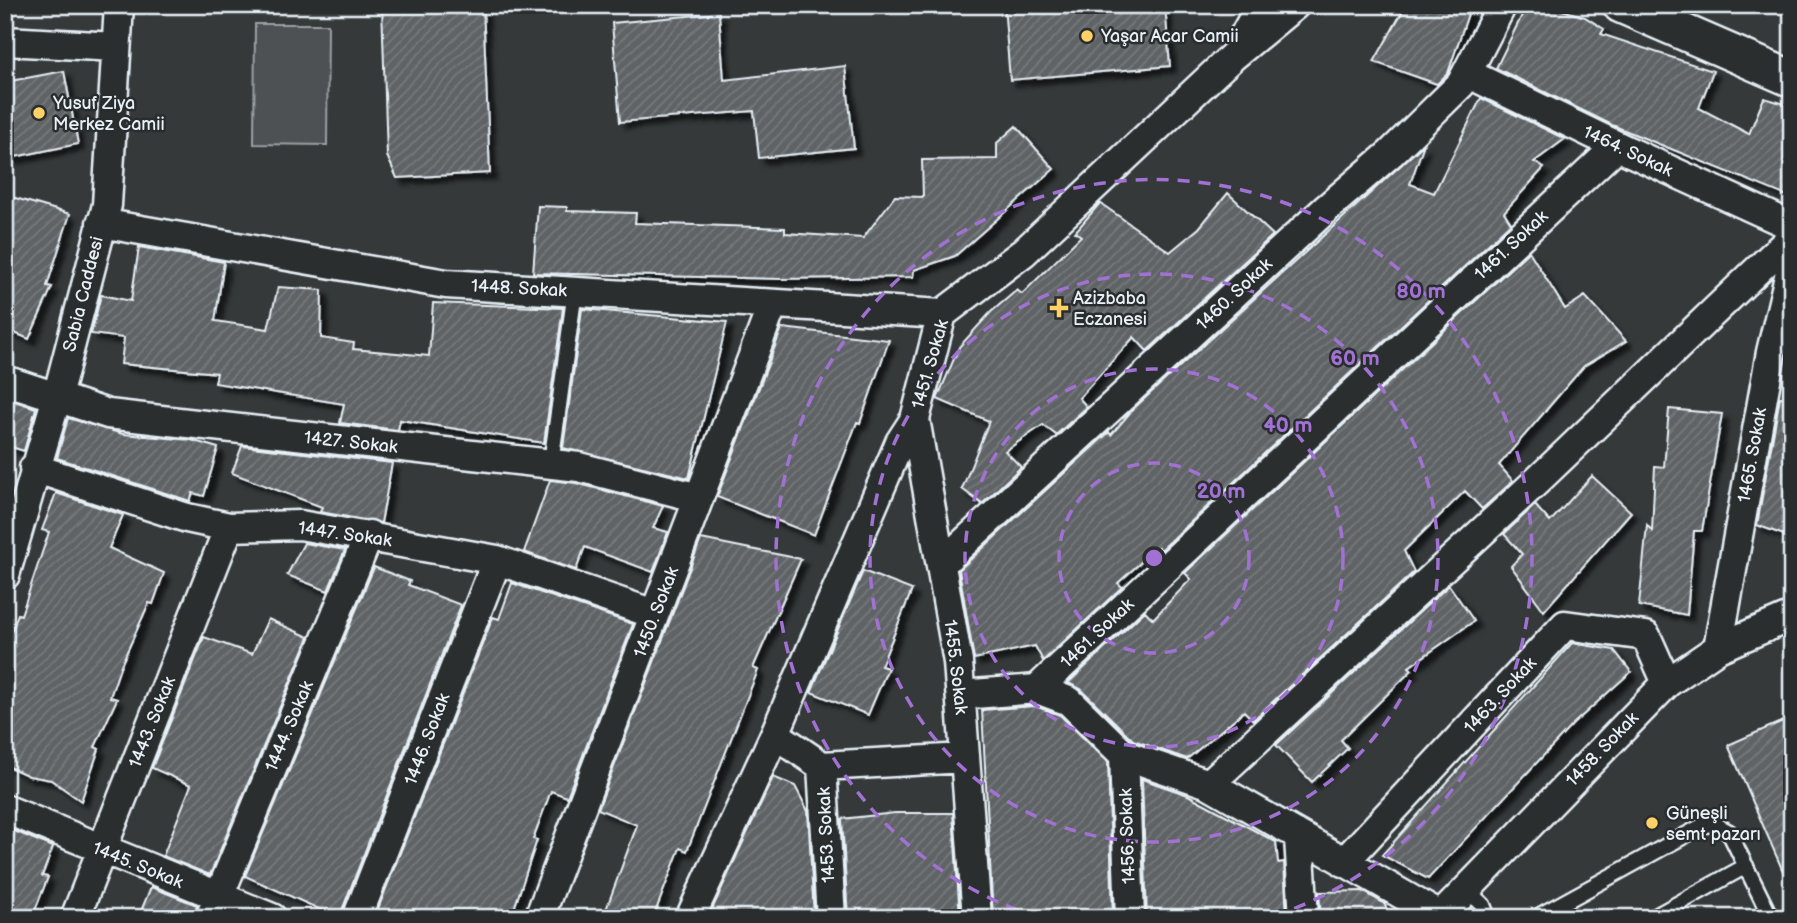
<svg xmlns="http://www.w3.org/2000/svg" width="1797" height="923" font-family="'Balsamiq Sans',sans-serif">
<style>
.green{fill:#4d5152;stroke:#9aa1a5;stroke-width:2}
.building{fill:url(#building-hatch);stroke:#e8f1f8;stroke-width:2;filter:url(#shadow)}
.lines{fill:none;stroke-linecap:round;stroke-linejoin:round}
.service-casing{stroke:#e8f1f8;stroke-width:19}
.minor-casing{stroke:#e8f1f8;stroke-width:33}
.tertiary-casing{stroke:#e8f1f8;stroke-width:40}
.service{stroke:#2a2d2e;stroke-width:14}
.minor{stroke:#2a2d2e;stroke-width:28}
.tertiary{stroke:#2a2d2e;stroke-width:35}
.ring{fill:none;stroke:#a171d3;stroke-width:3.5;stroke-dasharray:12 9}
.poi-dot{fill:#ffd166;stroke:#2a2d2e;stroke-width:2.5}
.labels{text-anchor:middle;stroke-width:5;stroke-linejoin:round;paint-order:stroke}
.poi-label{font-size:18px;fill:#e8f1f8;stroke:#2a2d2e;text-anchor:start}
.street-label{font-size:18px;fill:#e8f1f8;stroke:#2a2d2e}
.centre{fill:#a171d3;stroke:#2a2d2e;stroke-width:3.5}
.ring-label{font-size:21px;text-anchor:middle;font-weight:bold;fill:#a171d3;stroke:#2a2d2e;stroke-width:5;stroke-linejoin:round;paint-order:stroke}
</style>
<defs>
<pattern id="building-hatch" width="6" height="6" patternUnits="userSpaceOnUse" patternTransform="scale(1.75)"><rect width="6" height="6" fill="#5f6365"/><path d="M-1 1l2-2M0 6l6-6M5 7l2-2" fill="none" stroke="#767a7c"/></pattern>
<filter id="shadow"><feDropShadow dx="6" dy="6" stdDeviation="2" flood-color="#0009"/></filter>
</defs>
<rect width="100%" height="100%" fill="#35393a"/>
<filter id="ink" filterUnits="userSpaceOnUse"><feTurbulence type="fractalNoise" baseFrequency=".0143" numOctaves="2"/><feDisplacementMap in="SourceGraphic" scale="14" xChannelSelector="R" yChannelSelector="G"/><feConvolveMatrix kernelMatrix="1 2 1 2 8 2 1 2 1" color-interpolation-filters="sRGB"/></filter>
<g filter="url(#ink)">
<!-- green -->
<path class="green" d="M255 24H328L327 145 254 144Z"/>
<!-- building -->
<path class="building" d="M382 5H483L490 173 397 178 387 156Z
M1004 5H1165L1170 66 1010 80Z
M1406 5H1471L1448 73 1437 84 1374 62Z
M1527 5H1546L1585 17 1604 29 1601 34 1713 71 1699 108 1749 134 1764 98 1792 106V198L1612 125 1496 68Z
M719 13 724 80 845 66 854 148 759 158 754 111 620 122 612 23Z
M64 71 78 144 5 159V82Z
M1481 98 1565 139 1534 162 1544 168 1504 212 1511 223 1161 550 1158 547 1118 583 1122 587 1043 661 1035 646 974 659 959 570 1109 432 1111 435 1133 409 1424 144 1410 184 1434 193Z
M1016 126 1054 169 955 256 914 270 913 277 780 279 533 273 538 206 567 207V211L636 213 635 223 785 228V233L863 238 895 196 923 197 922 160 997 159V143Z
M1228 193 1273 235 1147 351 1134 337 1079 398 1087 407 1056 435 1043 425 1005 451 1021 467 982 504 962 489 989 421 937 399 959 347 991 312 1017 290 1022 294 1081 236 1075 232 1100 203 1170 252 1199 228Z
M5 195 70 214 47 286 52 287 29 339 5 329Z
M139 247 224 262 215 321 268 329 278 287 322 290 321 338 354 343 353 349 429 356 433 303 563 308 544 443 400 420 398 430 340 423 344 404 215 383 217 373 121 364 124 338 91 334 101 295 131 301Z
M1529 251 1565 309 1585 296 1626 341 1584 366 1499 465 1513 481 1482 509 1465 491 1404 551 1414 572 1253 720 1244 711 1187 759 1133 740 1081 689 1068 683 1145 611 1153 619 1191 579 1185 573Z
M582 309 727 322 689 478 563 448Z
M782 328 889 340 860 423 857 422 814 535 717 497Z
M1780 397 1792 398V538L1757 525Z
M5 398 36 408 24 451 5 445Z
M1669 409 1722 414 1702 531H1694L1687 615 1639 606 1647 525 1652 531 1655 466 1664 467Z
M68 418 123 434 191 440 218 448 204 496 193 493 190 501 57 458Z
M242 446 392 463 381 523 320 512 322 507 232 473Z
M1592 476 1631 512 1544 611 1511 566 1522 554 1504 534 1535 505 1550 522Z
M550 480 576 483 663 506 653 528 668 532 653 572 585 547 576 570 524 552Z
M56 493 123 515 109 548 164 573 153 604 149 603 121 665 110 697 117 699 95 747 99 749 81 801 51 780 29 776 5 765V649L18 614 21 615 49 532 42 530Z
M701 539 801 559 753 668 758 670 687 851 680 848 653 918H603L637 825 598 809Z
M304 543 345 550 328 591 287 575Z
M374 567 410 581 408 585 461 605 339 918 245 876Z
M863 571 912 590 881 666 888 668 868 715 811 692Z
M512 583 633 624 567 797 551 791 533 839 537 840 511 918H384L376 914 493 617 499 619Z
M1449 585 1474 621 1409 667 1412 670 1341 740 1348 748 1312 782 1276 745Z
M268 619 309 637 210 875 163 856 191 785 152 768 204 637 252 654Z
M1572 643 1614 650 1631 672 1573 724 1428 879 1382 855Z
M1035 706 1060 715 1108 762 1113 918H993L982 710Z
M1792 717V892L1728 745Z
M773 777 795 786 808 811 814 918H708Z
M1142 779 1188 795 1276 842 1278 863 1284 862 1287 918H1147Z
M895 813H953L960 918H848L842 819Z
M12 830 53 847 42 876 48 877 32 918H17L5 913V846Z
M151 887 197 905 194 918H138Z
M1362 891 1385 904 1389 918H1321L1319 892Z"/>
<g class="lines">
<defs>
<path id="service" d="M551 463 575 291
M1466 889 1483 905 1488 918
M1535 918 1704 825 1714 824 1729 832 1771 918
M1652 918 1746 866"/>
<path id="minor" d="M5 41 116 47
M1240 43 1261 5
M1467 73 1628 151 1792 226
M101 223 446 284 942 314
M5 380 108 414 579 467 699 498
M915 419 958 662 977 918
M34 468 187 518 229 527 300 525 497 560 654 614
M941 564 1327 208 1391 153 1461 84 1502 5
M5 575 57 397 107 205 119 5
M1718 648 1771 352 1792 264
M1037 689 1617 146
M961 695 1037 689 1069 701 1124 755 1209 784 1440 916
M775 734 822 766 831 918
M1124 755 1130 918
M822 766 965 758
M1209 784 1538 480 1792 237
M5 809 272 918
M1299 838 1304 918
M1344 862 1565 625 1646 636 1667 683
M75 918 229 527
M210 918 369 535
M357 918 497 560
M539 918 772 306
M690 918 775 734 900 442 915 419 942 314 1024 252 1232 57 1295 5
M1439 918 1667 683 1718 648 1792 616"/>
<path id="tertiary" d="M1621 5 1792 79"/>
</defs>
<!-- service casing -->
<use href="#service" class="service-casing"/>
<!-- minor casing -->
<use href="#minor" class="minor-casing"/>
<!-- tertiary casing -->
<use href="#tertiary" class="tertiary-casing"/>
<!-- service -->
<use href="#service" class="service"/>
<!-- minor -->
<use href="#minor" class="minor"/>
<!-- tertiary -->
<use href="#tertiary" class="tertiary"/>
</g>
</g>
<!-- distance rings -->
<g class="ring">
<circle cx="1154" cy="558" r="95"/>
<circle cx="1154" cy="558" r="189"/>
<circle cx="1154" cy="558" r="284"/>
<path d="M1037 917A378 378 0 1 1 1271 917"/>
</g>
<!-- markers -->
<g class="poi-dot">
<circle cx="1087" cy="36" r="7"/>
<circle cx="39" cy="113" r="7"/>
<path d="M1055.5 297.5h7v7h7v7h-7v7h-7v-7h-7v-7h7z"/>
<circle cx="1652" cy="823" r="7"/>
</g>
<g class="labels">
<!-- poi labels -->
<g class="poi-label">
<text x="1101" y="42">Yaşar Acar Camii</text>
<text x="53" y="109">Yusuf Ziya<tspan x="53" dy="21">Merkez Camii</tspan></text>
<text x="1073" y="304">Azizbaba<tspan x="1073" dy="21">Eczanesi</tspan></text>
<text x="1666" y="819">Güneşli<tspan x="1666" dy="21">semt pazarı</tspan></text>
</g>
<!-- street labels -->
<g class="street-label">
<text transform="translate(1628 151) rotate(25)" y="6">1464. Sokak</text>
<text transform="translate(1511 245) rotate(-43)" y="6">1461. Sokak</text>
<text transform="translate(519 288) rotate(3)" y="6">1448. Sokak</text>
<text transform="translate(83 294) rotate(-76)" y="6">Sabia Caddesi</text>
<text transform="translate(1234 294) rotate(-43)" y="6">1460. Sokak</text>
<text transform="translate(930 364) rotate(-74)" y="6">1451. Sokak</text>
<text transform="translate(351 442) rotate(6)" y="6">1427. Sokak</text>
<text transform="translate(1752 455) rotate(-80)" y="6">1465. Sokak</text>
<text transform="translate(345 534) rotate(8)" y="6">1447. Sokak</text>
<text transform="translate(656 612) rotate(-69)" y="6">1450. Sokak</text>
<text transform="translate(1097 633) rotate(-43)" y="6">1461. Sokak</text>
<text transform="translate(956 667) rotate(83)" y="6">1455. Sokak</text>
<text transform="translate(1500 695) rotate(-47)" y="6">1463. Sokak</text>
<text transform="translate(152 722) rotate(-68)" y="6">1443. Sokak</text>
<text transform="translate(289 726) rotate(-67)" y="6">1444. Sokak</text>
<text transform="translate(427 739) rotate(-69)" y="6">1446. Sokak</text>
<text transform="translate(1602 749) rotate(-46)" y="6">1458. Sokak</text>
<text transform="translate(826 835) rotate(-93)" y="6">1453. Sokak</text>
<text transform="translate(1127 836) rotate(-92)" y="6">1456. Sokak</text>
<text transform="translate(138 865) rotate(22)" y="6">1445. Sokak</text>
</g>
</g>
<circle cx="1154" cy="558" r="10" class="centre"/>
<g class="ring-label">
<text x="1421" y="298">80 m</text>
<text x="1355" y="365">60 m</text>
<text x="1288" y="432">40 m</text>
<text x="1221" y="498">20 m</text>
</g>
<!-- margin -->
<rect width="1797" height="923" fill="none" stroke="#2a2d2e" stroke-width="28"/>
<rect x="14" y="14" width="1769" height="895" fill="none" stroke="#e8f1f8" stroke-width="2.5" filter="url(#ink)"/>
</svg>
